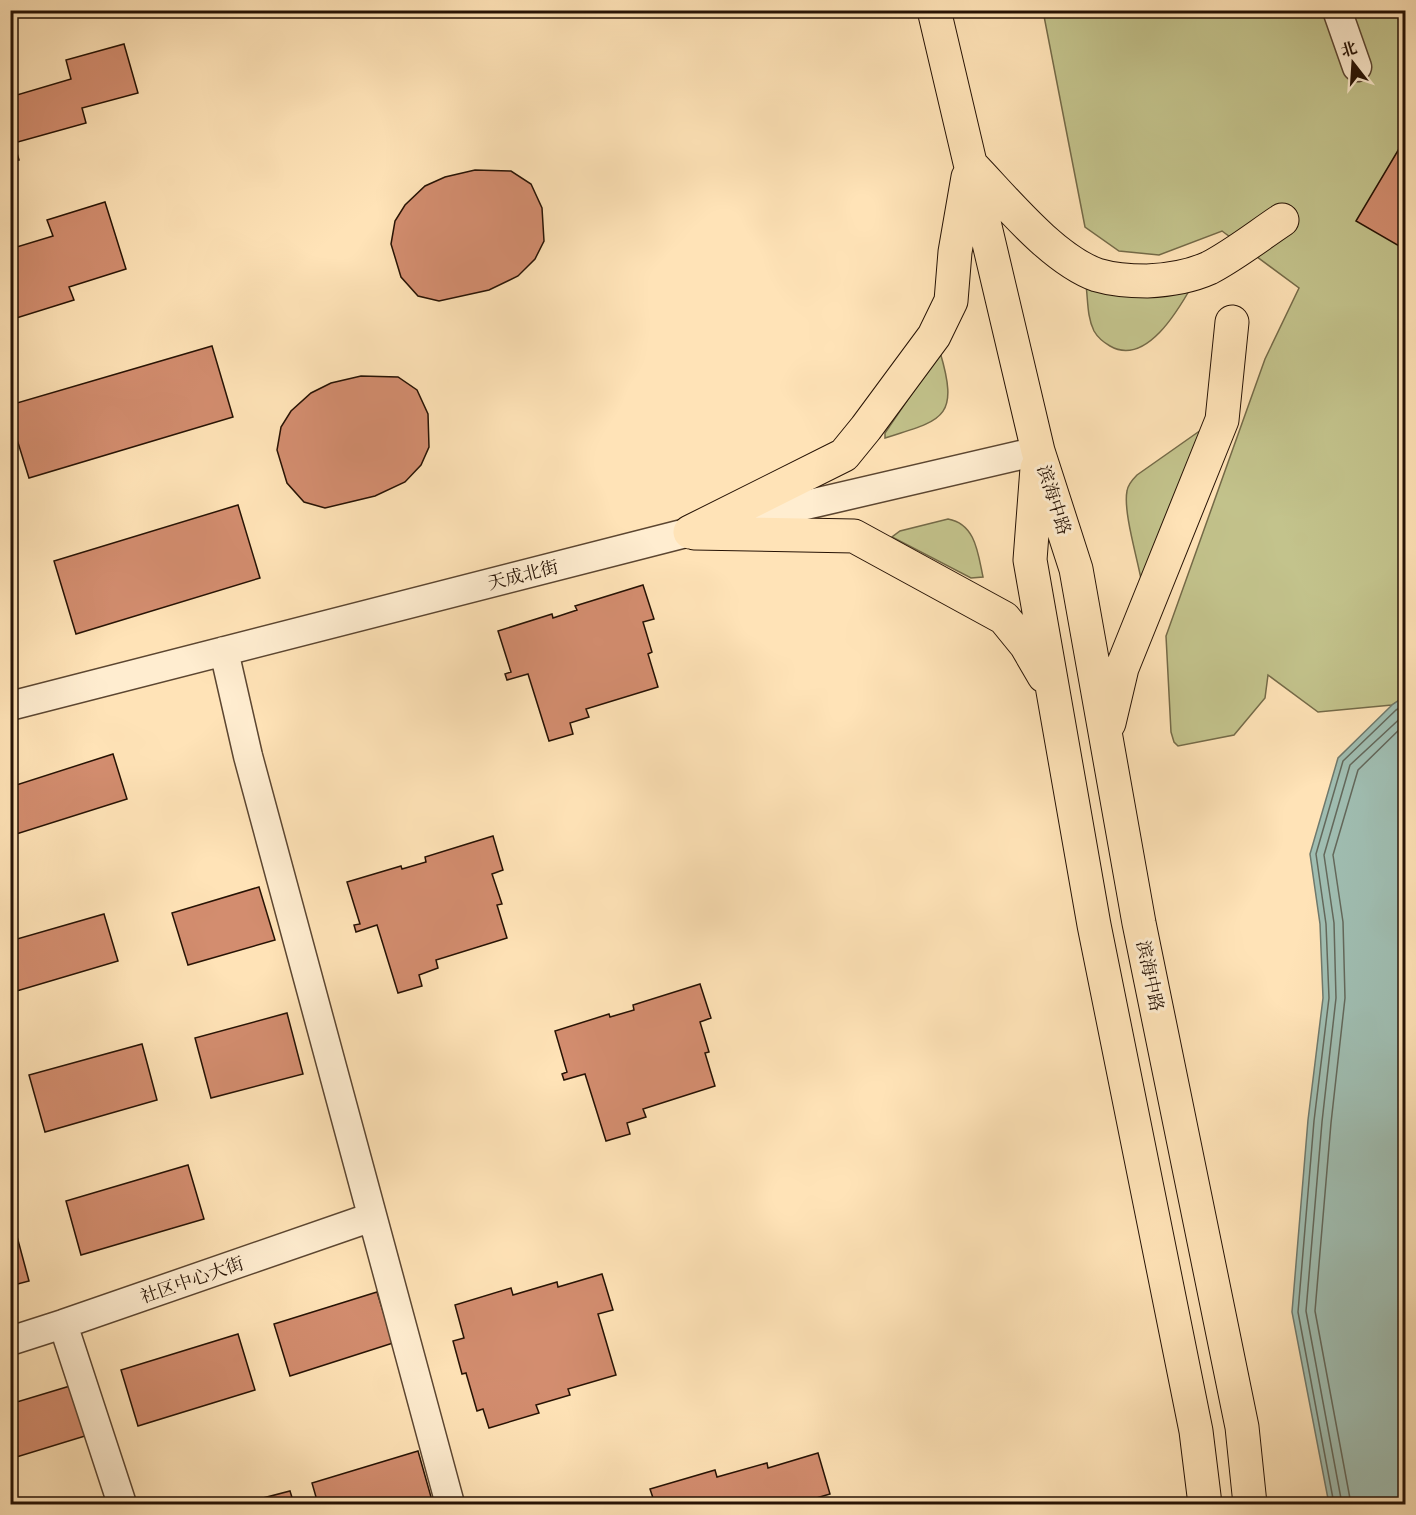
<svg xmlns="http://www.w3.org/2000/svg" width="1416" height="1515" font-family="'Libre Caslon Text','Noto Serif SC',serif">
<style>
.green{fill:#c3c38c;stroke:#746a48;stroke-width:1.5}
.water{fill:#a0beb2;stroke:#6f796c;stroke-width:1.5}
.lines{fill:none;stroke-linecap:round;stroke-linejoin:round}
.shore{stroke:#63685b;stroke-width:1.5}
.building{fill:#d38d6f;stroke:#261204;stroke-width:1.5}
.minor-casing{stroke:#5c4631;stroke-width:31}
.major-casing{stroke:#261204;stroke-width:35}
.minor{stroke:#ffedd0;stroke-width:28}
.major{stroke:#ffe3b7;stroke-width:33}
.labels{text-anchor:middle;stroke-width:6;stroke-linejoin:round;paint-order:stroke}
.street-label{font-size:18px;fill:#261204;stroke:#ffedd0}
</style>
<rect width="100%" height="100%" fill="#ffe3b7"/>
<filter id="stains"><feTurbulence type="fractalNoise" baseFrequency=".00333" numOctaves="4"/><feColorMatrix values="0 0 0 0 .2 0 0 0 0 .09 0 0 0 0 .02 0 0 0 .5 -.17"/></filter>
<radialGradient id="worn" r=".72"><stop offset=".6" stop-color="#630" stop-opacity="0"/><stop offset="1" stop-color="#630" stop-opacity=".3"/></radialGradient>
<!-- green -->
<path class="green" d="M1043 11H1405L1406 696 1392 705 1318 712 1268 675 1265 698 1234 735 1178 746 1174 742 1171 732 1166 636 1265 359 1299 288 1222 231 1159 255 1119 251 1085 227Z
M1193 284C1179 309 1146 367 1110 346 1103 342 1098 338 1094 331 1087 317 1088 300 1086 285Z
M940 352C960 419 942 420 885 438V433Z
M1201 430 1141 579C1137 557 1123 511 1127 491 1128 484 1133 479 1137 475Z
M948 519C976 524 978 554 983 577L971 578 892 537 900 531Z"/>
<!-- water -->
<path class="water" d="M1405 696V1504H1329L1292 1312 1308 1120 1323 998 1320 924 1310 854 1338 758 1392 705Z"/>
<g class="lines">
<!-- shore -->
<path class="shore" d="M1334 1504 1298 1312 1314 1121 1329 998 1326 924 1316 854 1343 761 1396 710 1406 704
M1342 1504 1306 1311 1322 1122 1336 998 1334 923 1324 855 1350 765 1406 713
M1351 1504 1315 1311 1331 1123 1345 998 1343 922 1333 855 1358 770 1406 723"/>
</g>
<!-- building -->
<path class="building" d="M124 44 138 93 82 108 86 123 14 143 19 160 10 162V97L71 79 66 60Z
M1406 137V250L1356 221Z
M475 170 511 171 531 184 542 208 544 241 535 259 518 276 489 290 439 301 418 296 401 277 391 244 395 221 405 205 425 186 445 177Z
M105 202 126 269 69 287 74 300 10 320V249L53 236 47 220Z
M212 346 233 417 29 478 10 417V405Z
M361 376 398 377 417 390 428 414 429 447 421 465 405 482 375 496 325 508 304 502 287 483 277 450 281 427 291 411 311 393 331 383Z
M238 505 260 578 76 634 54 561Z
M643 585 654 619 643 622 652 652 648 654 658 687 586 709 589 717 570 723 573 734 549 741 528 674 507 680 505 674 511 672 498 631 552 614 553 618 577 610 575 606Z
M113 754 127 799 10 836V787Z
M493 836 503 870 492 874 502 904 497 905 507 938 436 960 438 968 419 975 422 986 398 993 377 925 356 932 354 925 360 924 347 882 401 866 402 869 426 862 425 857Z
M259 887 275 940 188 965 172 913Z
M104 914 118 961 10 993V941Z
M700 984 711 1018 700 1022 709 1052 705 1053 715 1086 643 1109 646 1117 627 1123 630 1134 606 1141 585 1074 564 1080 562 1074 567 1072 555 1031 609 1014 610 1017 634 1010 633 1005Z
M287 1013 303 1074 211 1098 195 1038Z
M142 1044 157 1100 45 1132 29 1075Z
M188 1165 204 1219 81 1255 66 1201Z
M15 1229 29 1281 10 1286V1230Z
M602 1274 613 1310 598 1314 616 1375 568 1389 570 1395 536 1405 539 1413 489 1428 483 1409 477 1411 466 1373 462 1374 453 1341 464 1338 455 1305 511 1288 513 1295 557 1282 558 1287Z
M377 1292 393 1343 290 1376 274 1324Z
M238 1334 255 1390 138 1426 121 1370Z
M70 1386 85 1436 10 1459V1404Z
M418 1451 433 1504H318L312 1483Z
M818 1453 830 1494 813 1499 815 1504H655L650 1489 715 1470 717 1477 767 1463 768 1468Z
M290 1491 294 1504H240Z"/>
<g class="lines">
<defs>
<path id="minor" d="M1337 10 1357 67
M224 651 248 756 450 1504
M10 706 690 532 1038 451
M63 1324 122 1504
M10 1341 63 1324 372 1217"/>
<path id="major" d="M934 10 1038 451 1076 569 1139 923 1242 1427 1250 1504
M971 165C1004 199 1052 259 1097 275 1114 280 1130 281 1147 281 1169 280 1189 277 1209 268 1234 255 1258 236 1282 220
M1037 468 1030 560 1094 925 1196 1431 1205 1504
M690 532 844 455 866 428 934 336 951 301 955 252 968 177
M694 533 854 536 1004 618 1026 645 1044 676
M1109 723 1122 668 1222 420 1232 322"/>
</defs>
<!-- minor casing -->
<use href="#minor" class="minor-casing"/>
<!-- major casing -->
<use href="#major" class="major-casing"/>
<!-- minor -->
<use href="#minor" class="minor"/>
<!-- major -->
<use href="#major" class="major"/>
</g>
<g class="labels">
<!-- street labels -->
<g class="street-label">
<text transform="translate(1054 500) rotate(72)" y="6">滨海中路</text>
<text transform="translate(523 575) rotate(-14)" y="6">天成北街</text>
<text transform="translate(1150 976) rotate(78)" y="6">滨海中路</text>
<text transform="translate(192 1280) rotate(-19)" y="6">社区中心大街</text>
</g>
</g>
<!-- margin -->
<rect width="1416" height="1515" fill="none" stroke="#ffe3b7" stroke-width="36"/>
<rect x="12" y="12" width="1392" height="1491" fill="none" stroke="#261204" stroke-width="3"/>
<rect x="18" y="18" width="1380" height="1479" fill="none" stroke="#261204" stroke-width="1.5"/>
<!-- north arrow -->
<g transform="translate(1353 63) rotate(343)" stroke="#ffedd0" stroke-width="4.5" paint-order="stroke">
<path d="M0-4.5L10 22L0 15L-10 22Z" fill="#261204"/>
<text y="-9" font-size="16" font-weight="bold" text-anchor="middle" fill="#261204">北</text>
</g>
<rect width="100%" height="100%" filter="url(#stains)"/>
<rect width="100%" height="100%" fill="url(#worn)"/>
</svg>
